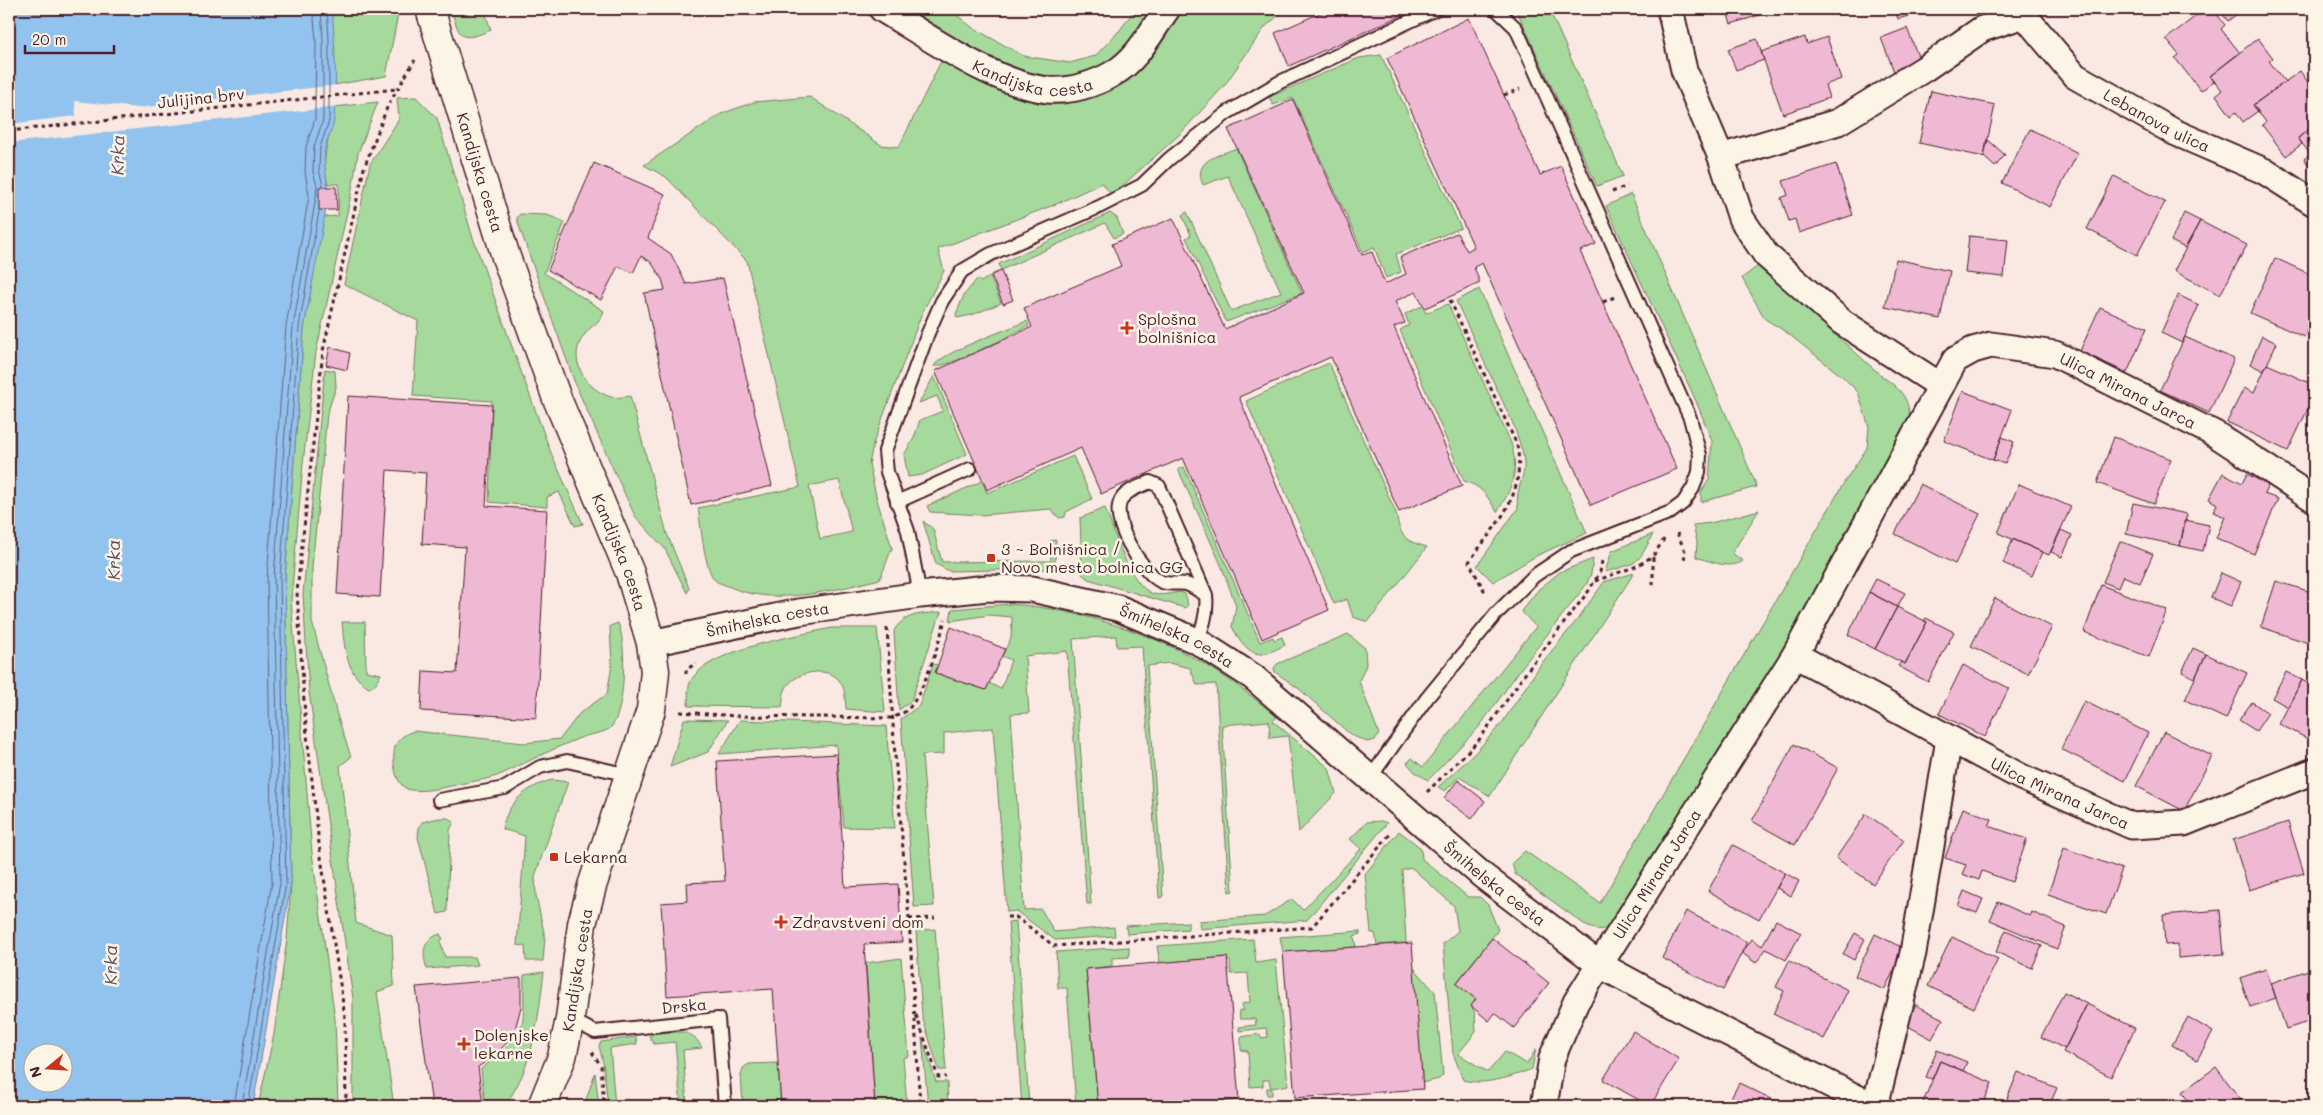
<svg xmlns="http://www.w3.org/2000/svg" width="2323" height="1115" font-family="Mali,sans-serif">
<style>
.green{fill:#a6da9c;stroke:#787c64;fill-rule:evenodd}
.water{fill:#92c3ee;stroke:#7581a0;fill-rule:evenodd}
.pier{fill:#f9e9e2}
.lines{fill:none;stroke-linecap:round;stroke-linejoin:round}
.shore{stroke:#676179;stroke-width:1}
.building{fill:#efb9d4;stroke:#4a1f2b}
.service-casing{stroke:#4a1f2b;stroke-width:16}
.minor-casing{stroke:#4a1f2b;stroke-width:29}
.secondary-casing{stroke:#4a1f2b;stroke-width:31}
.path{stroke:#4a1f2b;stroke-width:3;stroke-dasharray:4 4;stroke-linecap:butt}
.service{stroke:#fcf5e5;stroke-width:12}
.minor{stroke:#fcf5e5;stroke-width:25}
.secondary{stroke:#fcf5e5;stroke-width:28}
.poi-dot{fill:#c8321e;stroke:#fcf5e5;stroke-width:2}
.labels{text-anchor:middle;stroke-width:5;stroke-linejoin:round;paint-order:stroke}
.street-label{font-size:16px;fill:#4a1f2b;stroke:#fcf5e5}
.poi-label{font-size:16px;fill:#4a1f2b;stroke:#fcf5e5;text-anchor:start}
.water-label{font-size:18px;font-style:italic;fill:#605066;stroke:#fcf5e5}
</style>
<rect width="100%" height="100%" fill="#f9e9e2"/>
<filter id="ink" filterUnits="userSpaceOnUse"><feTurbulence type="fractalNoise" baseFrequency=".02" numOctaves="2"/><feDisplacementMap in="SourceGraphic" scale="10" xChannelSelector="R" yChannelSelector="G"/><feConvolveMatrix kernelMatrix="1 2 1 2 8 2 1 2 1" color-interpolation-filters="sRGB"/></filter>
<g filter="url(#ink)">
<!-- green -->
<path class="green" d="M332 9H399L386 76 334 85Z
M451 9H484L491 30C460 43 460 38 451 9Z
M898 9H949L973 28 1024 56 1070 63 1095 56 1120 30 1135 9H1159L1126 55 1095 75 1033 80 974 55Z
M1176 9H1286L1265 27 1224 86 1180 134 1112 195 1102 183 1054 205 938 249 944 271 922 313 874 441 869 464 877 500 892 548 880 579C834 590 776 607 730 587 726 585 720 584 716 581 704 571 701 524 698 508L800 487 747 261 666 177 644 165 721 114 754 102 810 97 881 145 899 147 943 57 1065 98ZM839 480 852 532 820 539 809 486Z
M1511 9H1549L1623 176 1597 186 1519 15Z
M1381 55 1461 228 1396 254 1401 272 1386 278 1374 247 1363 252 1293 98 1273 105 1269 97 1359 58Z
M416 97 437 118 472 235 511 344 551 453 583 524 575 526 559 492 547 497V507L489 502 492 401 413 396 418 321 344 284 370 164 399 119 397 98Z
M378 102 358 153 352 190 316 352 303 463 291 600 312 853 335 1019 338 1106H258L274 1034 287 939 291 883 285 578 304 328 323 217 338 216 339 184H328C318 154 333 136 334 107Z
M1236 148 1302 293 1226 322 1186 238 1191 235 1182 215 1187 212 1231 311 1281 292 1228 176 1203 185C1192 160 1218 156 1236 148Z
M1631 194 1755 482 1756 487 1701 502V492L1709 480 1712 441 1696 401 1606 206Z
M1110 213 1117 218 1123 234 1114 238 1105 223 1001 270 999 264Z
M520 214 547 215 565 222 544 273 604 311C598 326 593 323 585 334 565 358 586 390 611 397 617 398 624 397 630 396L667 534 689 588 687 593 665 549 635 516 615 473 576 386 519 226 517 218Z
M1758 266 1883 377C1906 393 1910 401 1910 429L1785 657 1615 921C1606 931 1601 931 1588 927L1515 874 1512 863 1525 851 1600 903 1845 481 1867 448 1869 427 1858 392 1843 377 1786 332 1765 319 1742 278Z
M990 276 1001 303 972 315 957 318 956 314 964 295 977 279 981 282Z
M1479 289 1587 533 1536 556 1493 582 1477 566 1518 508C1515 494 1522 483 1524 469 1525 454 1518 439 1514 426L1456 301Z
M1448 304 1511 443C1519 471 1513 488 1497 512 1488 497 1482 486 1464 481L1400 330 1409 325 1405 314 1422 306 1426 313Z
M1027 321 1029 326C1014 333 946 369 934 366 942 352 1009 329 1027 321Z
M1329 363 1396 513C1400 536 1404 541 1427 547L1368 622 1353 617 1347 599 1334 604 1246 401Z
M325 369 335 371 336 387 327 414 312 567V622L337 715 351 757 340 766 356 923 392 935 394 986 377 992 394 1106H353V999L309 692 303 594Z
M934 376 967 454 922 475 908 477 904 455 914 438 920 420 943 411 937 396 919 403Z
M1073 456 1092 499 1066 512 1065 517 1059 518 1051 509 981 515 930 512 927 506 982 481 987 493Z
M1184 467 1260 642 1273 637 1274 640 1282 637 1285 645C1279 648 1268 654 1261 654 1247 654 1238 637 1232 627L1236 606 1222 567 1178 469Z
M1105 508C1114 530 1129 585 1153 594 1162 596 1172 593 1180 592L1185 594 1188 605 1185 608 1088 579 1082 574 1080 518Z
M1759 510 1732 553 1743 561C1730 570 1710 561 1696 557L1697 542 1693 525 1711 523Z
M923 521 933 529 942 562 1051 561 1050 541 1056 540 1055 562 1048 569 949 571 936 564Z
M1653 534C1636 567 1639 562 1605 572L1612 551Z
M1593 559 1591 574 1586 585 1522 667 1479 727 1428 780 1415 772 1407 763 1412 758 1423 767 1536 627 1521 611 1539 589 1560 572Z
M1634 573 1490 796 1459 777 1445 791 1438 787 1474 754 1502 723 1541 664 1577 620 1604 582Z
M1009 604C1078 608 1168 637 1225 677 1243 689 1260 703 1277 717L1273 721 1329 768 1336 793 1299 832 1288 736 1270 738 1269 721 1222 725 1233 891 1229 892 1216 684 1197 685 1190 668 1169 663 1147 666 1163 897 1159 898 1142 646 1117 647 1116 636 1073 639 1091 904H1087L1067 651 1025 656 1029 713 1011 714 1024 910 1041 909 1054 932 1114 927 1115 936 1055 940 1016 911 1007 912 993 728 944 733V754L922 755 934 906 914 907 901 719 919 706 933 664 938 665 935 673 986 690 989 683 1001 689 1011 660 1002 656 1011 638 1012 617 989 615 950 621 952 609Z
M941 612 911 701 899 710 894 631C904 613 922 614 941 612Z
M342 622H365L366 671 381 674 375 685 369 688C346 675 344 645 342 622Z
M618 623C627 641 626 717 609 729 601 734 588 734 580 738 554 748 529 761 504 773 490 780 471 781 456 785 441 788 425 792 411 790 394 788 391 756 396 744 400 737 407 733 414 731L524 743 560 739 580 713 607 694 612 665 610 626Z
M832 628H877L885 712 846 709C845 698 846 688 838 679 826 666 794 672 786 688 783 693 783 701 782 707L688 706C689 699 687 689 690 683 703 650 800 635 832 628Z
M1348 634 1365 648 1366 665 1359 681 1379 734 1375 740 1367 742 1351 735 1298 688 1275 672 1274 668 1277 664Z
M684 719 728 720 708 752 670 767Z
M740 720 886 726 895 828 844 827 836 745 719 754Z
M552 780 568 782 535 876 536 896 545 937 543 961H526L525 946 517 945 525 836 502 829C508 802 526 787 552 780Z
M439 818H448L454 822 450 830 447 912 438 914 418 837 419 828 422 822Z
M1381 821 1387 823 1307 920 1200 929 1199 921 1265 916 1292 899 1303 910 1361 849 1350 839 1367 822Z
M1399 831 1421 848 1422 859 1468 897H1480L1488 905 1498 930 1456 983 1476 999 1471 1006 1475 1013 1476 1032 1458 1054 1488 1072 1505 1052 1527 1064 1536 1049 1532 1069C1512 1077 1484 1086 1463 1080L1453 1053 1443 944 1458 931 1454 906 1412 868 1402 870 1406 943 1377 945 1375 933H1371L1365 874Z
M1016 921 1029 1106H1022L1008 922Z
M1188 922V929L1127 934 1126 926Z
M935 929 946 1070H939L922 1016 916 931Z
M1360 931V934L1354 936 1356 947 1283 952 1280 937Z
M440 934 443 939 440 941 445 957H475L478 965 427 969C422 953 422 940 440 934Z
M1253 939 1256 963 1276 960 1288 1085 1272 1088V1095H1267V1088H1271L1269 1080H1263V1086L1250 1087 1248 1051 1241 1050V1037L1260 1034 1261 1038 1268 1037 1266 1028 1239 1031V1027L1256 1025 1255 1019H1240L1239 1010 1244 1011 1242 1004 1250 1002 1248 973 1231 974 1230 961H1227V957L1160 963 1157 946Z
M1129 947V957L1112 958V966L1086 969 1098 1106H1076L1067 988H1058L1056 952Z
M901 958 909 1056 903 1058 907 1105 912 1106H875L866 963Z
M1413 967 1435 992 1443 1075 1439 1079 1422 1083Z
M544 972C538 1019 534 1067 504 1106H485L481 1069C496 1057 519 1040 523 1019 525 1005 523 989 524 975Z
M655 1033C676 1033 691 1026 702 1048L683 1050 687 1106H681L675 1042 654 1044 649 1036Z
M636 1037 637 1044 610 1048 615 1106H608L603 1062 599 1046 601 1042Z
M922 1038 936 1082H947L948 1106H928Z
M778 1063 781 1106H743L741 1076 743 1068 749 1064Z
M595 1073 599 1106H584Z"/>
<!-- water -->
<path class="water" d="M9 9H332C335 45 337 84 334 120 333 130 326 139 325 149 323 166 328 181 328 198L304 328 285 578 291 883 253 1106H9ZM32 1052H62V1082H32Z"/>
<!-- pier -->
<path class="pier" d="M337 85V107L9 143V124L76 116 75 101 138 108Z"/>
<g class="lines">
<!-- shore -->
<path class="shore" d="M323 186 319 170 320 147 329 121V40L327 9
M234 1106 272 882 267 578 286 326 309 196 305 172 306 147 315 119V107L316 40 313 9
M242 1106 280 883 274 577 293 327 316 197 317 185 313 172 314 147 323 120V40L321 9
M248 1106 286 883 280 578 299 327 319 211"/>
</g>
<!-- building -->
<path class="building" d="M1329 9H1401L1404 14 1289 66 1275 33Z
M1726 9H1779L1731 24Z
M1895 9H1933L1898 19Z
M2205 9H2213L2225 25 2221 29 2240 53 2210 76 2214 81 2201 91 2175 58 2179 55 2166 39Z
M2218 9H2243L2228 21Z
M1469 18 1540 175 1561 166 1596 244 1580 251 1677 469 1591 505 1482 263 1474 267 1480 283 1425 308 1416 292 1395 301 1405 323 1394 327 1462 486 1399 512 1331 357 1239 397 1329 610 1262 639 1183 458 1101 494 1081 448 987 490 935 371 1032 327 1024 308 1121 266 1112 244 1173 218 1225 329 1304 293 1228 129 1293 100 1362 255 1372 252 1385 284 1406 274 1400 257 1457 233 1467 251 1474 247 1387 58Z
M1907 28 1921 64 1895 74 1881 38Z
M1805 37 1807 44 1827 37 1841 79 1825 85 1829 98 1783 114 1761 52Z
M2258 38 2273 58 2269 61 2285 82 2253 105 2258 111 2243 122 2236 112 2231 116 2216 95 2222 90 2210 76Z
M1757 39 1764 60 1736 70 1728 49Z
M2300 71 2314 91 2311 95 2314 100V125L2298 138 2302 144 2286 156 2262 125 2266 122 2253 105Z
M1931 91 1995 105 1984 157 1919 143Z
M2314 125V172L2304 159 2310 154 2298 138Z
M2030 129 2078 153 2050 207 2002 183Z
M1987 139 2005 155 1995 167 1984 157Z
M594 163 665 194 648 238 671 254 686 284 723 278 772 486 691 505 644 293 665 290 662 279 651 262 641 256 633 273 618 266 601 300 548 270Z
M1836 164 1853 215 1799 233 1795 219 1789 221 1781 198 1788 195 1783 181Z
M2114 176 2165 202 2137 255 2087 229Z
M319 187H336L337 210H319Z
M2184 213 2200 221 2185 248 2171 241Z
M2200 221 2247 245 2220 295 2174 271Z
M1969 236 2008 240 2004 277 1965 273Z
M2275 258 2314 276V314L2304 337 2250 313Z
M1896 259 1950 271 1940 319 1885 307Z
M1001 271 1013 300 1003 304 991 275Z
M2178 295 2199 305 2182 343 2161 333Z
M2100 307 2147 328 2127 373 2080 351Z
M2262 336 2277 343 2264 371 2250 364Z
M2185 337 2234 359 2209 413 2160 390Z
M330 347 350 353 347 370 326 365Z
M2267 364 2314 385V396L2288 451 2227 422 2244 388 2254 393Z
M1963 391 2012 410 1993 460 1944 441Z
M348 396 492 405 486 506 547 510 536 718 421 711 423 671 457 673 465 547 422 544 426 473 387 470 380 597 337 594Z
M2002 437 2014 442 2005 464 1993 460Z
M2114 437 2171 459 2154 504 2097 483Z
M2223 473 2242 483 2247 474 2268 485 2264 494 2278 499 2254 554 2216 538 2225 517 2213 512 2217 504 2209 499Z
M1920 484 1980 514 1955 564 1895 534Z
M2019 484 2071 507 2049 555 1998 533Z
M2133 503 2187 514 2180 546 2126 534Z
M2185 520 2209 525 2203 551 2180 546Z
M2061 530 2072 535 2062 557 2051 552Z
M2013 539 2042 552 2032 576 2003 563Z
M2120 541 2153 554 2140 583 2123 576 2118 588 2103 582Z
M2221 573 2241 582 2231 606 2211 598Z
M1876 579 1905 593 1897 607 1869 592Z
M2276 581 2314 593V645L2261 627Z
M2101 585 2167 610 2149 657 2084 632Z
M1869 592 1897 607 1875 649 1848 635Z
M1995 598 2052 627 2028 674 1971 646Z
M1897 607 1927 622 1905 664 1875 649Z
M1926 618 1954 632 1928 682 1898 666 1901 662 1905 664 1927 622 1924 621Z
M951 627 1005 649 986 690 935 673Z
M2193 648 2206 654 2195 678 2182 672Z
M2206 654 2247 673 2226 719 2185 700Z
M1963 665 2009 688 1985 737 1939 714Z
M2286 672 2302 680 2288 707 2272 698Z
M2302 680 2314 687V742L2279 724Z
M2084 701 2148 733 2125 781 2061 749Z
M2252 702 2268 713 2256 731 2239 720Z
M2164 732 2212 756 2184 811 2136 786Z
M1794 744 1838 768 1795 845 1752 821Z
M837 754 845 887 898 884 902 942 864 944 875 1106H781L773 989 667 996 661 903 688 901 687 883 725 881 717 761Z
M1458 780 1485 801 1472 819 1444 798Z
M1963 808 1992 819 1989 826 2027 839 2012 882 1982 871 1979 880 1962 874 1966 865 1945 858Z
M1866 814 1904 840 1873 884 1836 858Z
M2288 822 2304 873 2249 890 2233 840Z
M1733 845 1785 873 1759 919 1708 891Z
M2064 848 2122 869 2106 914 2048 894Z
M1785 873 1799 881 1791 896 1777 888Z
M1964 891 1983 899 1977 913 1958 906Z
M1998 902 2030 916 2032 912 2066 927 2057 949 1990 920Z
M2220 910 2224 954 2178 958V944L2165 945 2163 915Z
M1686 911 1747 942 1723 990 1662 958Z
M1776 920 1801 933 1786 960 1766 949 1756 963 1742 953 1752 939 1762 946Z
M2006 930 2042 946 2032 968 1996 952Z
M1855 933 1865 939 1854 960 1843 954Z
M1875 934 1905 949 1884 990 1855 976Z
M1952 937 1998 959 1974 1008 1928 986Z
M1492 938 1549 983 1514 1028 1495 1013 1489 1021 1471 1006 1476 999 1456 984Z
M1412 943 1423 1089 1295 1098 1283 952Z
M1227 957 1239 1100 1163 1106H1098L1086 969Z
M1789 961 1848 990 1824 1039 1773 1014 1784 991 1776 987Z
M2314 968V1020L2286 1029 2271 983Z
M2266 969 2276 998 2250 1007 2240 978Z
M521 978V1007L514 1033 497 1054 478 1067 483 1106H432L416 987Z
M2064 992 2087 1004 2065 1049 2041 1037Z
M2087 1004 2135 1028 2111 1077 2063 1052Z
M1916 1005 1943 1019 1932 1039 1906 1025Z
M2188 1017 2213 1032 2197 1060 2172 1045Z
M1633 1031 1679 1059 1650 1106 1603 1080Z
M1937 1050 1967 1062 1963 1071 1940 1061 1932 1079 1926 1077Z
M1940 1061 1992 1083 1982 1106 1922 1105Z
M2216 1067 2241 1100 2233 1106H2192L2182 1092Z
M2018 1072 2057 1088 2049 1106H2004Z
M1739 1083 1786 1106H1727Z"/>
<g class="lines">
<defs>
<path id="service" d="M897 502 970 469
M920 595 908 531 887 472 885 451 928 333 942 301 962 271 991 254 1099 207 1142 185 1169 159 1227 113 1280 82 1436 9
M1197 641C1204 626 1208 612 1206 595L1159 486 1150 482C1140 487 1126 490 1121 500 1110 520 1141 571 1160 581 1169 586 1177 582 1186 584 1193 586 1200 592 1206 595
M1370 778 1427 698 1496 614 1534 576 1571 551 1671 512 1683 503 1693 488 1699 472 1700 455 1690 418 1516 28 1496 9
M439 800 505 788 540 767 567 761 629 775
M570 1019 595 1032 718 1019 725 1106"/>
<g id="minor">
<path id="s1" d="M882 9C929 37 994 84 1048 90 1070 92 1096 84 1114 73 1138 59 1152 30 1167 9"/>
<path id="s2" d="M2026 9 2024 15 2075 76 2174 132 2264 171 2314 203"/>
<path d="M1721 157 1838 122 1924 69 1982 29 2024 15"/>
<path id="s3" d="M1941 386 1955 360 1973 350 1991 345 2055 354 2215 434 2314 499"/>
<path id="s4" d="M651 643 799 612 920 595 988 588 1032 589 1118 608 1197 641 1253 677 1483 876 1600 965 1687 1012 1873 1106"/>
<path id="s5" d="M1795 655 2021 777 2132 826 2184 823 2314 771"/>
<path id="s6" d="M1544 1106 1552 1058 1576 1002 1795 655 1941 386 1842 322 1766 255 1741 218 1721 157 1684 70 1670 9"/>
<path d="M1875 1106 1913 953 1949 739"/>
</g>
<g id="secondary">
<path id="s7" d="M430 9 506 257 556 396 630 573 651 643 655 671 651 710 592 886 582 924 570 1019 562 1057 542 1106"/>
</g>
</defs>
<!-- service casing -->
<use href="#service" class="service-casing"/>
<!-- minor casing -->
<use href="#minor" class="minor-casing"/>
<!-- secondary casing -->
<use href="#secondary" class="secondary-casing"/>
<!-- path -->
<path class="path" d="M1504 95 1520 89
M9 131 396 89
M1612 192 1627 186
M1450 300 1517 445C1526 497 1497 522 1469 562L1486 594
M1603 302 1615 297
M1677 533 1685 551 1684 563
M1595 581 1637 566 1653 556 1664 539
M1653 585V556
M887 628 895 756 909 919 920 1106
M686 674V670L696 663
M680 712 737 716 893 718C897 715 903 714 907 710 923 696 940 641 945 619
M1427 792 1479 740 1527 671 1588 592 1600 572 1602 561
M1007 917H1016L1054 946 1312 927 1392 832
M909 919 935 918
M916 1015 938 1077H946
M592 1052 601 1066 604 1106
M346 1106 345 1017 319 844 305 716 297 592 323 351 364 168 388 105 415 60"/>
<!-- service -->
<use href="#service" class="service"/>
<!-- minor -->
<use href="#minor" class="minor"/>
<!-- secondary -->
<use href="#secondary" class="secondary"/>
</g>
</g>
<!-- markers -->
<g class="poi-dot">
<path d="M1124.5 320.5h5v5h5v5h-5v5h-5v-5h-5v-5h5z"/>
<rect x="986" y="553" width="10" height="10" rx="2.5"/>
<rect x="549" y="852" width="10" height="10" rx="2.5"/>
<path d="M778.5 914.5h5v5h5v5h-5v5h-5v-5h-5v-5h5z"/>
<path d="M461.5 1036.5h5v5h5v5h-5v5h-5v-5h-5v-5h5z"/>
</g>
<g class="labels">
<!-- street labels -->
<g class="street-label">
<text dy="6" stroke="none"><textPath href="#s1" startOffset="169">Kandijska cesta</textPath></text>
<text transform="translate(201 98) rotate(-6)" y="6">Julijina brv</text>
<text dy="6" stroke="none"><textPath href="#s2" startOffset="179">Lebanova ulica</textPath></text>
<text dy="6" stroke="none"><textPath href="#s7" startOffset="171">Kandijska cesta</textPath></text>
<text dy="6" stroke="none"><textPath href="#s3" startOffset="215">Ulica Mirana Jarca</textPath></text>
<text dy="6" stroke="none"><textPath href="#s7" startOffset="576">Kandijska cesta</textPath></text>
<text dy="6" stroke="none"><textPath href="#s4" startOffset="119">Šmihelska cesta</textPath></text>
<text dy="6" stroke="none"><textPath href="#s4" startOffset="539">Šmihelska cesta</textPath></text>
<text dy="6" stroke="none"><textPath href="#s5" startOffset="299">Ulica Mirana Jarca</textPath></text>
<text dy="6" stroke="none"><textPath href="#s6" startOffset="261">Ulica Mirana Jarca</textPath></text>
<text dy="6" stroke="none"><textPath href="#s4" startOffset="944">Šmihelska cesta</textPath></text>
<text transform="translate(577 970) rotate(-81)" y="6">Kandijska cesta</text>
<text transform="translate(684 1006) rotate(-5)" y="6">Drska</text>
</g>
<!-- poi labels -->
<g class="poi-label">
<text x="1138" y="325">Splošna<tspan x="1138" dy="18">bolnišnica</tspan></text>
<text x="1001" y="555">3 ~ Bolnišnica /<tspan x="1001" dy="18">Novo mesto bolnica GG</tspan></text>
<text x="564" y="863">Lekarna</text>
<text x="792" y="928">Zdravstveni dom</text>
<text x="474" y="1041">Dolenjske<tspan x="474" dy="18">lekarne</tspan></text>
</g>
<!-- water labels -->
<g class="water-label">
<text transform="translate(118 155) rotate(-89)" y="6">Krka</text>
<text transform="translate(114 560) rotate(-90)" y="6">Krka</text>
<text transform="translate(111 965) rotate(-90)" y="6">Krka</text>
</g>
</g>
<!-- margin -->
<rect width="2323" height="1115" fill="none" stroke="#fcf5e5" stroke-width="30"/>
<rect x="15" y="15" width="2293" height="1085" fill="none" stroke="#4a1f2b" stroke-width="2" filter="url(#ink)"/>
<!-- north arrow -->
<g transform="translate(48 1068) rotate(252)"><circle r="24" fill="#fcf5e5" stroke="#b59f9b"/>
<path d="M0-4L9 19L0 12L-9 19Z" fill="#c8321e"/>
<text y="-8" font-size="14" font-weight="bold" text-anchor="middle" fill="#4a1f2b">N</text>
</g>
<!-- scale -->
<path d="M25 45v8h89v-8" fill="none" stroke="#4a1f2b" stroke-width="2.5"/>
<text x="32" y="45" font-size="15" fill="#4a1f2b" stroke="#fcf5e5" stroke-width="4" paint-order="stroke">20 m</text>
</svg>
